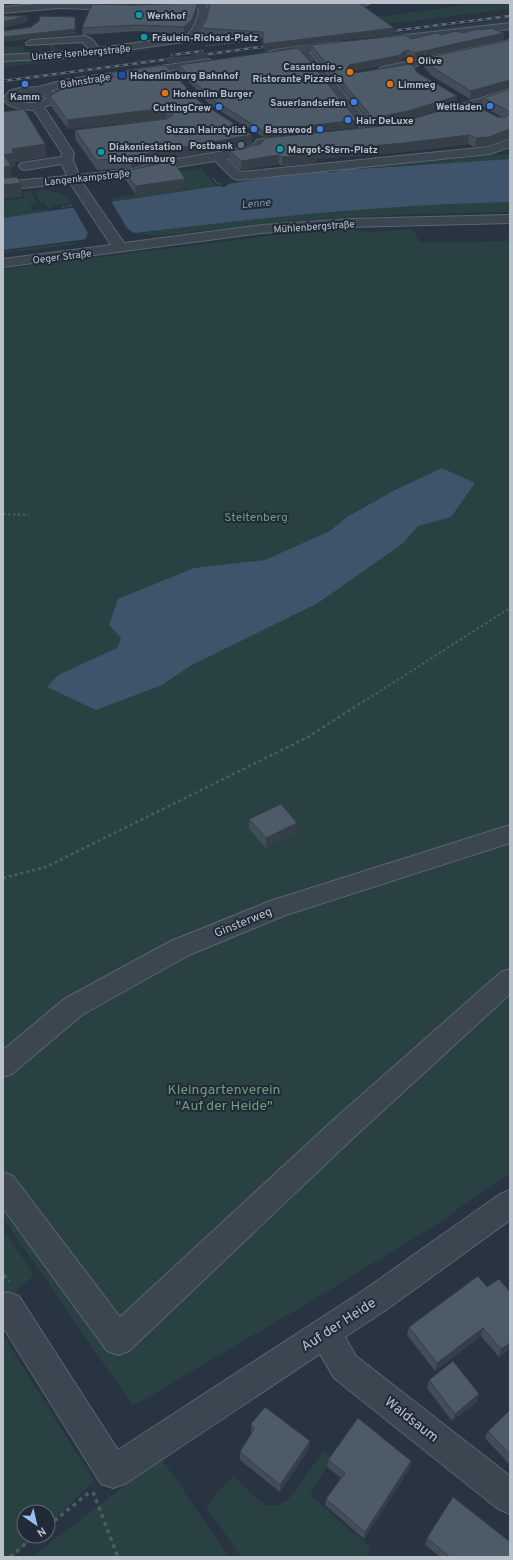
<svg xmlns="http://www.w3.org/2000/svg" width="513" height="1560" font-family="Overpass,sans-serif">
<style>
.green{fill:#2a4143}
.water{fill:#3f536a}
.pier{fill:#283442}
.lines{fill:none;stroke-linecap:round;stroke-linejoin:round}
.minor-casing{stroke:#5b646f;stroke-width:2}
.path-far3{stroke:#495e5f;stroke-width:1.5;stroke-dasharray:1.5 1.5;stroke-linecap:butt}
.path-far2{stroke:#495e5f;stroke-width:2;stroke-dasharray:2.5 2.5;stroke-linecap:butt}
.path-far1{stroke:#495e5f;stroke-width:2.5;stroke-dasharray:3 3;stroke-linecap:butt}
.path{stroke:#495e5f;stroke-width:3.5;stroke-dasharray:4 4;stroke-linecap:butt}
.minor{fill:#3c4651;fill-rule:evenodd}
.rail-casing{stroke:#5f6b78;stroke-width:2.5}
.rail{stroke:#212b37;stroke-width:1.5;stroke-dasharray:4.5;stroke-linecap:butt}
.wall{fill:#424d59}
.shaded-wall{fill:#363f48}
.building{fill:#4d5a67;stroke:#363f48}
.culture-dot{fill:#0f9aa8;stroke:#212b37;stroke-width:1.5}
.food-dot{fill:#e8710a;stroke:#212b37;stroke-width:1.5}
.transit-dot{fill:#1a4fb4;stroke:#212b37;stroke-width:1.5}
.shop-dot{fill:#3f7fe0;stroke:#212b37;stroke-width:1.5}
.service-dot{fill:#5c6f8a;stroke:#212b37;stroke-width:1.5}
.labels{text-anchor:middle;stroke-width:4;stroke-linejoin:round;paint-order:stroke}
.far-poi-label{font-size:10px;font-weight:bold;fill:#bac1cb;stroke:#212b37;text-anchor:start}
.far-street-label{font-size:10px;fill:#bac1cb;stroke:#212b37}
.far-water-label{font-size:11px;font-style:italic;fill:#7c94ac;stroke:#212b37}
.park-label{font-size:12px;fill:#729b79;stroke:#212b37}
.street-label{font-size:12px;fill:#bac1cb;stroke:#212b37}
.near-park-label{font-size:14px;fill:#729b79;stroke:#212b37}
.near-street-label{font-size:14px;fill:#bac1cb;stroke:#212b37}
</style>
<rect width="100%" height="100%" fill="#283442"/>
<!-- green -->
<path class="green" d="M465 5H510V9L249 41 252 37 371 18Z
M510 19V22L375 37 324 42Z
M82 40 90 50 26 55H3V47L29 45 30 46 22 47 26 54 52 52 49 44 41 45 40 44 61 43 54 44 58 52 85 49 80 41Z
M149 49 151 50 3 67V61L64 58Z
M510 154V159L359 169 356 168 438 160 452 161 451 159Z
M201 168 216 186 113 202 111 198 186 188 179 176 163 174Z
M43 190C54 191 66 193 71 203L52 206V208L48 209 50 212 3 218V201L24 198 23 192 29 191 37 203 30 204 33 211 48 209 44 202 40 203 35 191Z
M510 202V212C431 213 352 216 273 223 233 227 193 233 152 236L139 233C262 217 386 205 510 202Z
M353 229 369 232 412 229 420 242 425 243 510 241V1173L434 1226 308 1303 133 1406 3 1218V269L267 236Z
M77 242V244L72 245 3 253V251Z
M3 1229 34 1275 3 1303Z
M3 1335 94 1481 48 1525V1512H24V1536H36L13 1557H3Z
M324 1451 332 1458 310 1495 371 1548 365 1557H241L206 1506 233 1476 266 1506 278 1505 288 1500Z
M161 1458 229 1557H32Z"/>
<!-- water -->
<path class="water" d="M510 159V202C340 206 171 228 3 250V218L218 186 222 187 227 186 228 184 284 175 326 171C335 176 347 164 359 169Z
M442 468 475 483 451 517 418 526 402 544 318 603 190 666 162 685 96 710 47 687 58 675 117 648 121 638 109 625 118 599 194 568 265 560 330 531 347 517 395 490Z"/>
<!-- pier -->
<path class="pier" d="M111 201 127 228 132 232 141 235 76 244 85 239 88 233 73 207Z"/>
<g class="lines">
<defs>
<path id="minor" d="M48 3 121 4 126 7 121 10 59 8 3 13V7Z
M194 3H204L209 11 202 31 191 41 68 58 3 61V55L89 50 83 42 27 45 26 43 31 40 85 36 92 39 99 48 184 36C194 31 196 21 199 11Z
M280 3H370C364 10 298 6 285 6Z
M510 23V29L380 44 375 41 380 38Z
M510 40V46L382 73 377 70 382 67Z
M340 42 344 43 345 45 344 47 309 52 373 128 375 131 373 134H365L308 63 298 53 269 57 264 54C268 48 328 43 340 42Z
M209 59 214 62 213 64 65 86 51 91 57 94 59 99 52 104 44 107 74 153 73 160 79 175 132 169 150 164 252 146 257 140 261 139 292 136 296 137 298 140 296 143 265 146 260 152 227 159 241 172 488 147 510 139V147L490 154 238 180 234 179 215 161 152 171 133 177 82 182 124 243 262 225 349 219 510 215V223L349 227 262 233 3 267V259L111 245 70 183 3 190V182L67 176 62 164 25 170 21 169 19 166 21 163 61 157 62 153 34 110C24 110 9 109 3 99L9 91 20 88 38 87 64 80ZM34 93 47 98C38 104 25 105 15 99L22 94Z
M510 89V96L443 116 439 115 437 113 439 111Z
M510 825V843L286 915 189 955 82 1015 12 1074 3 1077V1050L64 999 171 941 270 901Z
M510 969V994L351 1140 129 1351 118 1355 107 1351 3 1208V1172L13 1176 120 1317 331 1122 501 972Z
M510 1190V1220L386 1310 345 1337 356 1356 510 1476V1514L498 1509 334 1378 320 1354 125 1484 113 1488 101 1484 3 1327V1294L8 1292 19 1296 118 1450 364 1290 500 1194Z"/>
</defs>
<!-- minor casing -->
<use href="#minor" class="minor-casing"/>
<!-- path-far3 -->
<path class="path-far3" d="M206 46 241 42V39
M213 178 218 184H221
M62 207 72 205"/>
<!-- path-far2 -->
<path class="path-far2" d="M3 514 29 515
M363 702 510 608"/>
<!-- path-far1 -->
<path class="path-far1" d="M3 878 46 867 308 737 364 701"/>
<!-- path -->
<path class="path" d="M3 1275 10 1281
M93 1492 118 1557
M48 1526 91 1491
M10 1557 35 1536"/>
<!-- minor -->
<use href="#minor" class="minor"/>
<defs>
<path id="rail" d="M384 32 510 16
M172 55 202 51
M195 56 275 45
M3 81 177 58"/>
</defs>
<!-- rail casing -->
<use href="#rail" class="rail-casing"/>
<!-- rail -->
<use href="#rail" class="rail"/>
</g>
<!-- wall -->
<path class="wall" d="M205 3H359L394 28V34L263 50V38L201 35V28L206 20 209 9Z
M132 5H197V11L192 26 184 34 138 31 82 35V28Z
M481 30 504 33V40L414 59 406 57 401 60V62L352 71 355 73 416 71 418 73 456 104 408 119 373 125 311 52V45L411 39Z
M510 40V88L470 99 432 76 424 67 425 58Z
M179 65 357 120V127L263 137 210 105 179 71Z
M111 73 200 102 252 144 150 163 132 168 97 170 75 139V130L168 118H167L68 129 51 106 50 96 59 91 58 86 108 79 107 78H111Z
M510 89V138L488 146 475 147 468 144 403 152 317 159V163L282 166 279 164 242 170 230 160V151L497 117H502L482 106 483 98Z
M125 171 185 188 136 195 125 179Z
M249 819 297 823V833L266 848 249 829Z
M487 1287 510 1292V1349L499 1357 481 1336 435 1371 407 1335 409 1327Z
M429 1380 479 1394 477 1402 452 1421 427 1388Z
M510 1412V1464H509L485 1438 488 1431Z
M251 1424 310 1441 309 1449 280 1492 240 1460V1452L252 1433 251 1432Z
M328 1460 410 1468 364 1539 325 1505 326 1499 341 1478 327 1467Z
M427 1538 510 1557H440L425 1545Z"/>
<!-- shaded-wall -->
<path class="shaded-wall" d="M197 5V11L192 26 184 34V27Z
M27 16 28 22 3 28V22Z
M75 17 76 34 3 42V37Z
M394 28V34L263 50V44Z
M504 33V40L414 59 415 53Z
M407 50 406 57 401 60V62L349 72 347 69 349 65 402 53Z
M207 54V58L168 64 167 60Z
M510 80V88L470 99 471 91Z
M457 96 456 104 408 119 373 125V118Z
M166 108 167 118 68 129 67 120Z
M357 120V127L263 137V131Z
M510 129V138L488 146 475 147 476 138Z
M252 135V144L150 163 132 168 131 158 149 153Z
M469 135 468 144 403 152 317 159V163L282 166V157L314 151Z
M45 144 47 157 15 162 16 166 11 167 12 180 3 181 4 155 12 149Z
M279 155V164L242 170 241 161Z
M185 179V188L136 195 135 186Z
M21 183 22 197 3 199V185Z
M297 823V833L266 848V838Z
M483 1328 481 1336 435 1371 437 1363Z
M510 1343V1349L499 1357 501 1349Z
M479 1394 477 1402 452 1421 455 1414Z
M310 1441 309 1449 280 1492V1485Z
M411 1461 410 1468 364 1539 365 1532Z"/>
<!-- building -->
<path class="building" d="M196 3 197 5 192 20 184 27 137 25 82 28 92 4 132 5Z
M209 3H359L394 28 263 44V32L201 28 206 20 210 5Z
M3 16H27L3 22Z
M40 16 75 17V29L3 37V31L31 27 39 21Z
M491 28 504 33 415 53 407 50 402 53 401 55 349 65 347 69 355 73 410 64 416 68 415 70 418 73 457 96 408 111 373 118 311 45 405 35 411 39 436 33 441 35 456 31 462 33 478 29 481 30Z
M510 40V80L471 91 433 68 425 58Z
M298 48 307 58 357 120 263 131 210 98 179 65Z
M207 54 167 60V59Z
M165 65 200 102 252 135 149 153 131 158 96 160 75 130 167 119 172 116 174 112 166 108 67 120 50 96 60 90 58 86 108 79 107 78 114 77 111 73 114 72Z
M510 89V129L489 137 476 138 469 135 404 143 314 151 317 154 282 157 279 155 241 161 230 151 260 144 266 138 392 125 469 102 497 117H506L510 113 507 110 483 98Z
M24 109 45 144 12 149 14 153 4 155 11 166 3 167V112Z
M173 161 185 179 135 186 125 171Z
M17 177 21 183 3 185V178Z
M281 804 297 823 266 838 249 819Z
M478 1276 487 1287 499 1279 510 1292V1343L501 1349 483 1328 437 1363 409 1327Z
M453 1361 479 1394 455 1414 429 1380Z
M265 1407 310 1441 280 1485 240 1452 254 1429 251 1424Z
M509 1411 510 1412V1455L488 1431Z
M358 1418 411 1461 365 1532 326 1499 345 1473 328 1460Z
M453 1497 510 1542V1557H450L427 1538Z"/>
<!-- markers -->
<g class="culture-dot">
<circle cx="139" cy="15" r="4"/>
<circle cx="144" cy="37" r="4"/>
<circle cx="280" cy="149" r="4"/>
<circle cx="101" cy="152" r="4"/>
</g>
<g class="food-dot">
<circle cx="410" cy="60" r="4"/>
<circle cx="350" cy="72" r="4"/>
<circle cx="390" cy="84" r="4"/>
<circle cx="165" cy="93" r="4"/>
</g>
<rect class="transit-dot" x="118" y="71" width="8" height="8" rx="2"/>
<g class="shop-dot">
<circle cx="25" cy="84" r="4"/>
<circle cx="354" cy="102" r="4"/>
<circle cx="490" cy="106" r="4"/>
<circle cx="219" cy="107" r="4"/>
<circle cx="348" cy="120" r="4"/>
<circle cx="254" cy="129" r="4"/>
<circle cx="320" cy="129" r="4"/>
</g>
<circle class="service-dot" cx="241" cy="145" r="4"/>
<g class="labels">
<!-- far-poi labels -->
<g class="far-poi-label">
<text x="147" y="19">Werkhof</text>
<text x="152" y="41">Fräulein-Richard-Platz</text>
<text x="418" y="64">Olive</text>
<text x="342" y="70" text-anchor="end">Casantonio -<tspan x="342" dy="12">Ristorante Pizzeria</tspan></text>
<text x="130" y="79">Hohenlimburg Bahnhof</text>
<text x="398" y="88">Limmeg</text>
<text x="173" y="97">Hohenlim Burger</text>
<text x="25" y="100" text-anchor="middle">Kamm</text>
<text x="346" y="106" text-anchor="end">Sauerlandseifen</text>
<text x="482" y="110" text-anchor="end">Weltladen</text>
<text x="211" y="111" text-anchor="end">CuttingCrew</text>
<text x="356" y="124">Hair DeLuxe</text>
<text x="246" y="133" text-anchor="end">Suzan Hairstylist</text>
<text x="312" y="133" text-anchor="end">Basswood</text>
<text x="233" y="149" text-anchor="end">Postbank</text>
<text x="109" y="150">Diakoniestation<tspan x="109" dy="12">Hohenlimburg</tspan></text>
<text x="288" y="153">Margot-Stern-Platz</text>
</g>
<!-- far-street labels -->
<g class="far-street-label">
<text transform="translate(81 52) rotate(-5)" y="4">Untere Isenbergstraße</text>
<text transform="translate(85 80) rotate(-9)" y="4">Bahnstraße</text>
<text transform="translate(87 177) rotate(-6)" y="4">Langenkampstraße</text>
<text transform="translate(314 226) rotate(-4)" y="4">Mühlenbergstraße</text>
<text transform="translate(62 256) rotate(-7)" y="4">Oeger Straße</text>
</g>
<!-- far-water labels -->
<g class="far-water-label">
<text transform="translate(256 203) rotate(-5)" y="4">Lenne</text>
</g>
<!-- park labels -->
<g class="park-label">
<text x="256" y="521">Steltenberg</text>
</g>
<!-- street labels -->
<g class="street-label">
<text transform="translate(243 922) rotate(-22)" y="4">Ginsterweg</text>
</g>
<!-- near-park labels -->
<g class="near-park-label">
<text x="224" y="1094">Kleingartenverein<tspan x="224" dy="16">"Auf der Heide"</tspan></text>
</g>
<!-- near-street labels -->
<g class="near-street-label">
<text transform="translate(338 1324) rotate(-33)" y="5">Auf der Heide</text>
<text transform="translate(412 1419) rotate(38)" y="5">Waldsaum</text>
</g>
</g>
<!-- border -->
<rect width="513" height="1560" fill="none" stroke="#bac1cb" stroke-width="8"/>
<!-- north arrow -->
<g transform="translate(36 1524) rotate(146)"><circle r="19" fill="#212b37" stroke="#5e6772"/>
<path d="M0-3L7 15L0 10L-7 15Z" fill="#96bff4"/>
<text y="-6" font-size="11" font-weight="bold" text-anchor="middle" fill="#bac1cb">N</text>
</g>
</svg>
